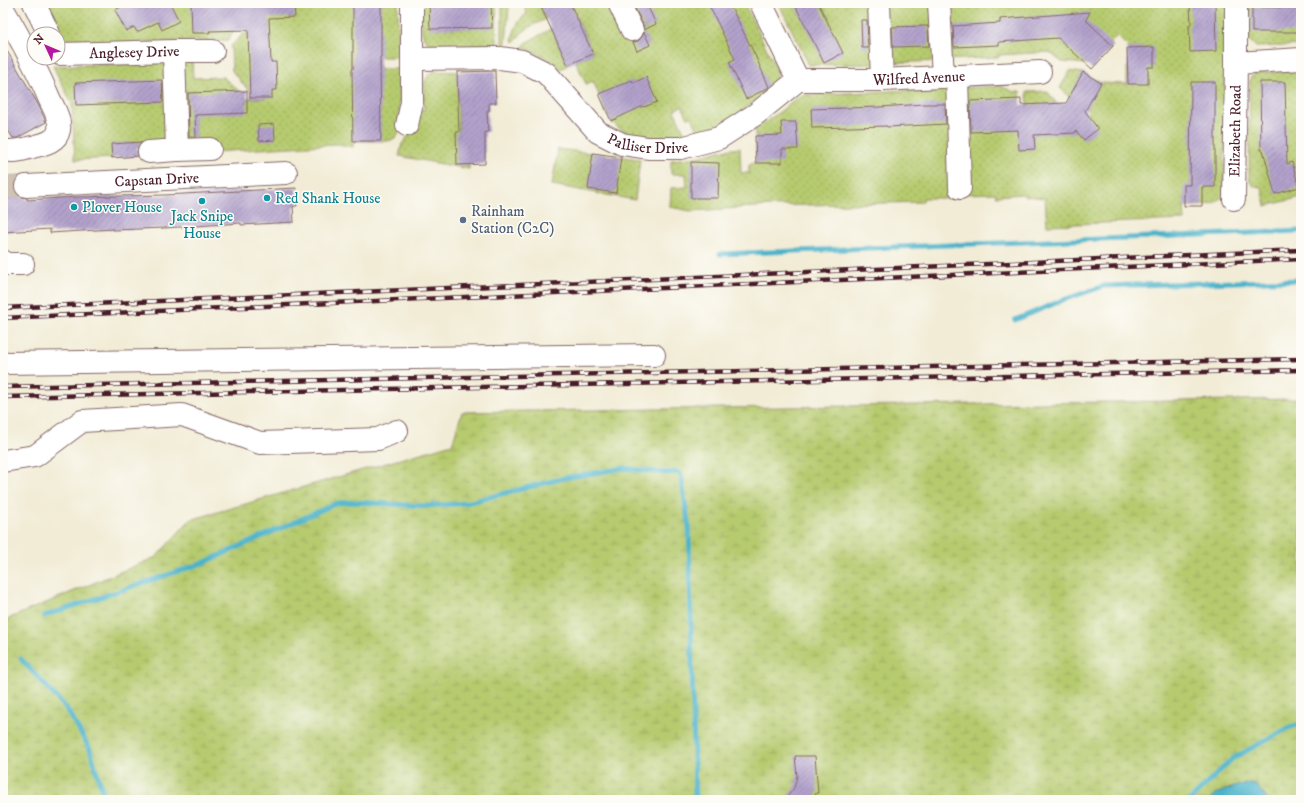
<svg xmlns="http://www.w3.org/2000/svg" width="1304" height="803" font-family="'IM FELL DW Pica',serif">
<style>
.grass{fill:#b6ca6e;stroke:#80744c}
.wetland{fill:url(#wetland-marsh);stroke:#80744c}
.park{fill:url(#park-dots);stroke:#80744c}
.water{fill:#4cb3ca;stroke:#4b697a}
.lines{fill:none;stroke-linecap:round;stroke-linejoin:round}
.stream{stroke:#4cb3ca;stroke-width:5}
.building{fill:url(#building-hatch)}
.minor-tunnel{stroke:#d0c3b4;stroke-width:22;stroke-dasharray:22 11;stroke-linecap:butt}
.minor-casing{stroke:#856767;stroke-width:24}
.minor{stroke:#fff;stroke-width:22}
.rail-casing{stroke:#4a1f2b;stroke-width:4.5}
.rail{stroke:#fdfcf7;stroke-width:3;stroke-dasharray:9;stroke-linecap:butt}
.culture-dot{fill:#0f9aa8;stroke:#fdfcf7;stroke-width:1.5}
.service-dot{fill:#5c6f8a;stroke:#fdfcf7;stroke-width:1.5}
.labels{text-anchor:middle;stroke-width:3;stroke-linejoin:round;paint-order:stroke}
.street-label{font-size:15px;fill:#4a1f2b;stroke:#fdfcf7}
.culture-label{font-size:15px;fill:#0d838f;stroke:#fdfcf7;text-anchor:start}
.service-label{font-size:15px;fill:#4e5e75;stroke:#fdfcf7;text-anchor:start}
</style>
<defs>
<pattern id="wetland-marsh" width="20" height="14" patternUnits="userSpaceOnUse"><rect width="20" height="14" fill="#b6ca6e"/><path d="M1 5h8M5 5V1M11 12h8M15 12V8" fill="none" stroke="#9ead5f"/></pattern>
<pattern id="park-dots" width="8" height="8" patternUnits="userSpaceOnUse"><rect width="8" height="8" fill="#b6ca6e"/><path d="M2 2h.1M6 6h.1" fill="none" stroke="#9ead5f" stroke-width="1.8" stroke-linecap="round"/></pattern>
<pattern id="building-hatch" width="6" height="6" patternUnits="userSpaceOnUse"><rect width="6" height="6" fill="#b2a2cc"/><path d="M-1 1l2-2M0 6l6-6M5 7l2-2" fill="none" stroke="#9383a6"/></pattern>
</defs>
<rect width="100%" height="100%" fill="#fdfcf7"/>
<filter id="ink" filterUnits="userSpaceOnUse"><feTurbulence type="fractalNoise" baseFrequency=".025" numOctaves="2"/><feDisplacementMap in="SourceGraphic" scale="8" xChannelSelector="R" yChannelSelector="G"/><feConvolveMatrix kernelMatrix="1 2 1 2 8 2 1 2 1" color-interpolation-filters="sRGB"/></filter>
<filter id="wash" filterUnits="userSpaceOnUse"><feTurbulence type="fractalNoise" baseFrequency=".012" numOctaves="4" result="noise"/><feDisplacementMap in="SourceGraphic" scale="16" xChannelSelector="R" yChannelSelector="G"/><feGaussianBlur stdDeviation="0.9" result="paint"/><feColorMatrix in="noise" values="0 0 0 0 0 0 0 0 0 0 0 0 0 0 0 0 0 1.4 0 .05"/><feComposite in="paint" operator="in"/></filter>
<g filter="url(#wash)">
<rect width="100%" height="100%" fill="#f2ecd6"/>
<!-- grass -->
<path class="grass" d="M502 3H507L509 6 506 43 504 45 502 43Z"/>
<!-- wetland -->
<path class="wetland" d="M1301 399V800H3V625L5 620 156 557 190 520 452 444 462 412Z"/>
<!-- park -->
<path class="park" d="M47 3H249L228 40 67 44Z
M251 3H398L399 57H354L352 69H399L400 130C397 137 394 140 387 141H353V147L338 144 213 152 181 146 177 62 192 61 193 78 223 77 239 91 240 99 266 98 250 92 232 71 231 46 248 29 270 28V24L253 16Z
M422 3H496L497 45 434 46C430 44 426 42 424 38 420 31 422 12 422 3Z
M523 3H539L546 19C538 23 529 26 523 32 519 35 518 39 514 42L512 40C514 30 518 19 527 14Z
M570 3H613L631 37 643 31 639 20 626 3H744L777 70 778 75 777 81C765 94 739 116 722 123 715 127 707 129 698 131L692 117 688 118 682 106 674 110 685 134C677 135 668 137 660 138 645 138 621 134 611 121 605 112 598 92 593 81L586 84 576 62 593 53Z
M786 3H876L879 64 809 65 780 6Z
M881 3H937L939 61 883 63Z
M942 3H1226L1224 194C1216 207 1198 206 1184 206L1185 220 1047 225 1045 198 1025 196 1022 194 996 196V193L962 194 960 88 1001 86 1014 92H1020L1022 130 1029 125 1027 92 1047 91 1057 104 1086 113 1089 110 1069 97 1060 88 1070 71 1083 73 1101 83 1127 84V67H1129V48L1117 36 1110 43 1113 46 1099 61 1088 64 1062 62 1049 52 999 55V57L945 60Z
M1249 3H1301V45L1256 47 1249 40Z
M551 29 568 65 561 69C551 59 536 52 522 48L527 42Z
M171 62 175 148 145 149 144 142 112 144V158L75 160 72 104 53 66Z
M1301 70V197L1266 206 1262 188C1254 187 1251 186 1249 177L1250 79 1252 76 1258 73Z
M436 71 457 72 459 132 457 133V164H469V169L399 156 402 144 409 135 415 110H424C424 102 422 81 428 76 430 73 433 72 436 71Z
M955 88 958 198H923V202L771 206 691 211 670 207 671 188 687 187 686 174H671V160L697 157 723 150 740 148 741 173H749V164L756 163 755 129 781 111 797 97 805 95Z
M558 149 640 159 635 200 552 185Z"/>
<!-- water -->
<path class="water" d="M1245 783 1256 785 1268 800H1209L1215 794Z"/>
<g class="lines">
<!-- stream -->
<path class="stream" d="M720 254 1301 231
M1015 320 1063 300 1104 286 1301 280
M44 616 203 563 337 503 353 502 426 506 466 503 564 478 624 468 664 473 677 472 681 475 689 528 695 800
M21 659 66 708 90 749 105 800
M1190 800 1232 759 1290 727 1301 724"/>
</g>
<g id="blocks">
<!-- building -->
<path class="building" d="M129 3H170L179 21 162 30 158 22 137 32 134 27 126 31 115 10Z
M191 3H294L295 17 269 18 271 62H276L277 90H272V98H250L248 30 209 31 210 33H192Z
M353 3H381V57H380L381 141H353L352 69H353Z
M429 3H491L492 28 430 29Z
M539 3H570L593 54 568 65Z
M641 3H646L656 24 644 30 643 25 634 6Z
M708 3H729L755 55 769 87 768 88 746 99 729 62 735 59Z
M794 3H818L843 53 824 63Z
M1190 3H1215L1216 51 1190 52 1189 25H1191Z
M1252 7 1301 8V32H1252Z
M1090 12 1086 20 1113 46 1092 69 1058 38 999 42V45L954 47 953 26 1000 23V19Z
M861 20H867L868 48H862Z
M924 26H928L929 46 893 47 892 27Z
M644 32 650 45 637 51 633 42 638 41 642 37Z
M3 44 39 106 46 122 17 138H13L3 122Z
M1154 47V67H1148V84H1128L1127 48Z
M495 71 496 103H489V111H487L488 132H485V164L457 165 456 132H459L457 72Z
M1083 72 1101 83 1085 111 1098 129 1084 140 1076 131 1075 133 1034 135 1035 149 1019 150 1018 130 971 132 970 101 1021 99V105L1066 103Z
M646 77 657 102 644 107 643 106 611 121 599 94 632 80 633 83Z
M162 80 163 102 76 105 75 83Z
M1191 82H1215V187H1202V206H1184V185H1190Z
M1260 82H1285L1287 164 1292 162 1299 187 1275 194 1263 150H1261Z
M247 91V113L195 115 196 137H189L188 93Z
M924 104H945L946 124 887 127V126L812 128 811 109 880 107Z
M781 122H796L798 149H782V163H756L755 136 782 135Z
M274 124 275 140 259 141 258 125Z
M142 142 138 147 137 152 138 156 112 158 111 144Z
M593 153 621 157 616 193 588 189Z
M691 162 719 163 718 198H691Z
M15 180 14 186 15 192 21 197 27 198V200L78 197 165 195 296 188 297 206H293L294 222 241 225V223L164 228 113 230V229L50 233V229L3 232V181Z
M795 756H815L818 793H816L814 800H785L794 788 797 776Z"/>
</g>
</g>
<g filter="url(#ink)">
<use href="#blocks" fill-opacity="0" stroke="#856767" stroke-width="1"/>
<g class="lines">
<!-- minor-tunnel -->
<path class="minor-tunnel" d="M3 187 26 186"/>
<defs>
<g id="minor">
<path d="M34 3 49 34"/>
<path d="M619 3 632 30"/>
<path d="M761 3 798 80"/>
<path d="M879 3 882 80"/>
<path d="M939 3 943 77"/>
<path d="M1236 3V63L1301 59"/>
<path d="M3 9C20 38 36 67 49 98 53 107 61 119 59 130 57 141 45 144 36 146 25 149 14 153 3 150"/>
<path id="s1" d="M58 51 60 54 174 51H213"/>
<path id="s2" d="M413 59 500 58 522 61 546 73 598 132 622 144 648 148H681L719 138 756 114 798 80"/>
<path d="M957 76 960 188"/>
<path id="s3" d="M798 80H882L1040 72"/>
<path d="M407 125 412 102V3"/>
<path d="M177 150 210 149"/>
<path d="M149 152 177 150 174 51"/>
<path id="s4" d="M26 186 286 173"/>
<path id="s5" d="M1234 199 1236 63"/>
<path d="M3 261 7 264H23"/>
<path d="M3 363 654 355"/>
<path d="M3 461 35 456 82 421 182 415 260 443 378 439 397 431"/>
</g>
</defs>
<!-- minor casing -->
<use href="#minor" class="minor-casing"/>
<!-- minor -->
<use href="#minor" class="minor"/>
<defs>
<path id="rail" d="M3 308 1301 250
M3 318 1301 259
M3 387 1301 359
M3 397 1301 370"/>
</defs>
<!-- rail casing -->
<use href="#rail" class="rail-casing"/>
<!-- rail -->
<use href="#rail" class="rail"/>
</g>
</g>
<!-- markers -->
<g class="culture-dot">
<circle cx="267" cy="198" r="4"/>
<circle cx="202" cy="201" r="4"/>
<circle cx="74" cy="207" r="4"/>
</g>
<circle class="service-dot" cx="463" cy="220" r="4"/>
<g class="labels">
<!-- street labels -->
<g class="street-label">
<text dy="5" stroke="none"><textPath href="#s1" startOffset="78">Anglesey Drive</textPath></text>
<text dy="5" stroke="none"><textPath href="#s3" startOffset="121">Wilfred Avenue</textPath></text>
<text dy="5" stroke="none"><textPath href="#s5" startOffset="68">Elizabeth Road</textPath></text>
<text dy="5" stroke="none"><textPath href="#s2" startOffset="267">Palliser Drive</textPath></text>
<text dy="5" stroke="none"><textPath href="#s4" startOffset="131">Capstan Drive</textPath></text>
</g>
<!-- culture labels -->
<g class="culture-label">
<text x="275" y="203">Red Shank House</text>
<text x="82" y="212">Plover House</text>
<text x="202" y="221" text-anchor="middle">Jack Snipe<tspan x="202" dy="17">House</tspan></text>
</g>
<!-- service labels -->
<g class="service-label">
<text x="471" y="216">Rainham<tspan x="471" dy="17">Station (C2C)</tspan></text>
</g>
</g>
<!-- margin -->
<rect width="1304" height="803" fill="none" stroke="#fdfcf7" stroke-width="16"/>
<!-- north arrow -->
<g transform="translate(46 46) rotate(314)"><circle r="19" fill="#fdfcf7" stroke="#b5a4a5"/>
<path d="M0-3L7 15L0 10L-7 15Z" fill="#b5179e"/>
<text y="-6" font-size="11" font-weight="bold" text-anchor="middle" fill="#4a1f2b">N</text>
</g>
</svg>
